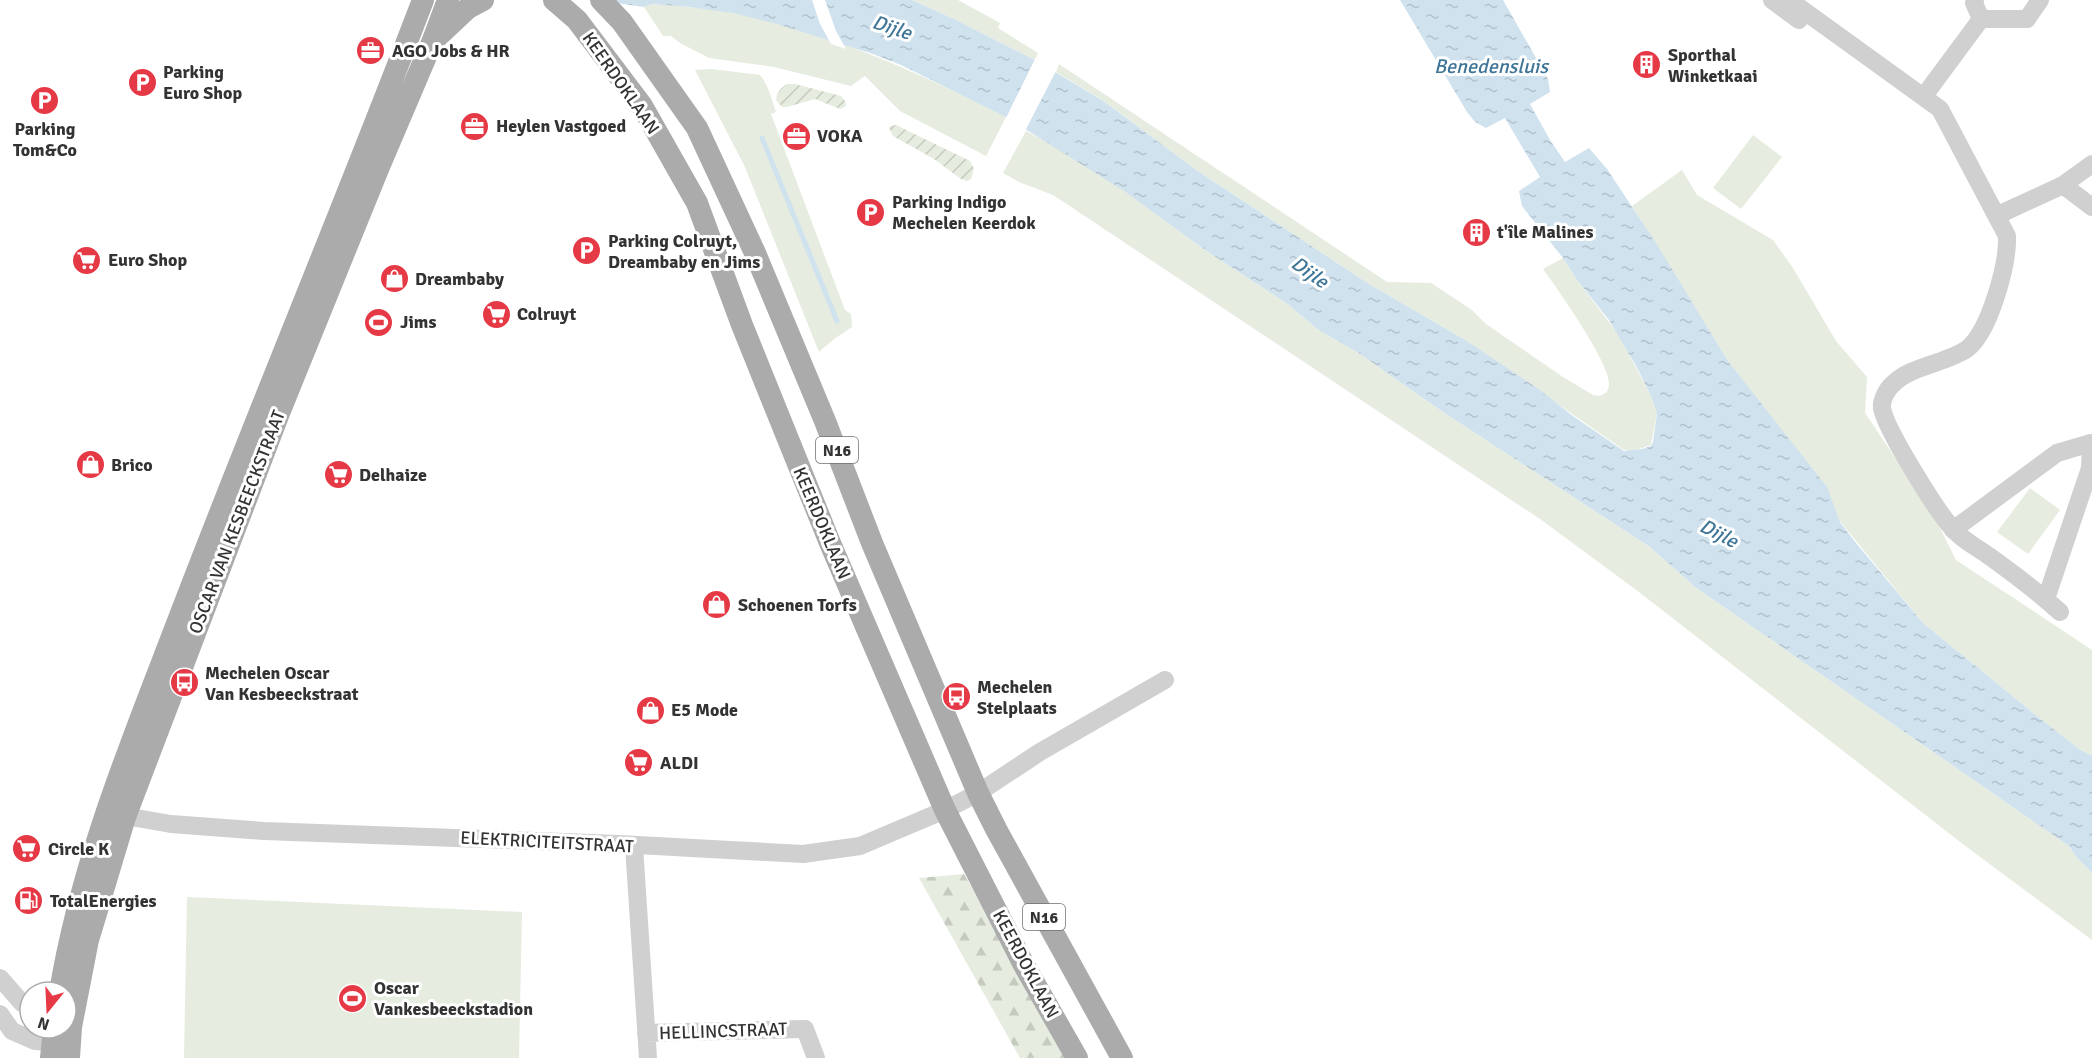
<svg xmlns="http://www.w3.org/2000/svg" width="2092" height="1058" font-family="Signika,sans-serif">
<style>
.green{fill:#e6ecdf}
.forest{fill:url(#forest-firs)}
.garden{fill:url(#garden-furrows)}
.water{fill:url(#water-ripples)}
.pier{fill:#fff}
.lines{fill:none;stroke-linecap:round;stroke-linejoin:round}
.stream{stroke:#cfe2ee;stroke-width:5}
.minor{stroke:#d0d0d0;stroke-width:18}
.major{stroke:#ababab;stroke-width:22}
.labels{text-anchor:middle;stroke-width:6;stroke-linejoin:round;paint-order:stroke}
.shield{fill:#fff;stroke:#707070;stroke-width:1.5}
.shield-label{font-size:16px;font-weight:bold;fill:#333}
.poi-label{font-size:18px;font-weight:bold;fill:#333;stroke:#fff;text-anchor:start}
.street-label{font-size:18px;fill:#333;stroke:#fff}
.water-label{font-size:20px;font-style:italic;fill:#3f7597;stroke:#fff}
</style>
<defs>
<pattern id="forest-firs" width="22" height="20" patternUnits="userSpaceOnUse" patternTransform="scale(1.5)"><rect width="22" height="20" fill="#e6ecdf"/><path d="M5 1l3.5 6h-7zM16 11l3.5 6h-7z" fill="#c6cbc0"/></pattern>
<pattern id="garden-furrows" width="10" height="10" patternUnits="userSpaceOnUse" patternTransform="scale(1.5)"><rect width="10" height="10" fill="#e6ecdf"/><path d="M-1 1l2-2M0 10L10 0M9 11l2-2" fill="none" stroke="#c6cbc0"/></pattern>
<pattern id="water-ripples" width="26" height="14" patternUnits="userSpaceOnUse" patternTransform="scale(1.5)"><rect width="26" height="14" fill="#cfe2ee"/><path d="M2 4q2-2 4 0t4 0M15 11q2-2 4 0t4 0" fill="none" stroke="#b2c2cd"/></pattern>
</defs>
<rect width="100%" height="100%" fill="#fff"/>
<!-- green -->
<path class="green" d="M912 0H958L1000 23 998 28 1038 53 1035 60 954 19Z
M652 4C679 6 707 8 733 13 831 33 918 72 1006 117L986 156 900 111 865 76 851 86 774 67 709 58 680 43 671 36H663L644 7Z
M1059 64 1387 282 1431 283 1472 310 1486 324 1563 377 1593 395 1600 396 1607 392C1608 389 1609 387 1609 383 1609 362 1557 288 1543 269L1563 258 1577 280 1618 334 1651 396 1657 413 1651 445 1633 451 1624 450 1467 341 1369 284 1199 172 1101 99 1056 72Z
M712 69 760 75C768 84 772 100 776 112L771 114 845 310 851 314 852 327 834 339 819 352 745 167 695 70Z
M1026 131 1058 148 1124 191 1205 250 1289 305 1317 329 1360 354 1443 412 1650 547 1695 587 2069 846 2077 858 2092 873V940L1964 845 1639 592 1540 519 1053 195 1019 182 1003 173Z
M1753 135 1782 157 1741 209 1713 188Z
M1682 170 1697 195 1773 240 1793 268 1836 341 1867 377 1865 413 1933 514 1956 560 2092 650V756L2079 749 2032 712 1923 623 1839 520 1828 491 1728 361 1632 206Z
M2030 488 2060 510 2028 554 1997 532Z
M187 897 522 912 519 1058H184Z"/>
<!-- forest -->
<path class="forest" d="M964 874 1068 1058H1020L919 878Z"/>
<!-- garden -->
<path class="garden" d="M787 84H795L841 96 845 101 846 106 840 109 815 99 787 107H782L776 100C777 92 780 89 787 84Z
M896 125 970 161 974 169 971 179 967 181 961 179 934 159 893 136 889 128 890 126Z"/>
<!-- water -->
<path class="water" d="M596 0H912L954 19 1035 60 1102 100 1199 172 1369 284 1467 341 1540 390 1573 416 1624 451 1642 449 1651 446 1653 442 1657 413 1651 396 1636 366 1609 320 1577 280 1563 258 1522 206 1519 191 1540 177 1505 118 1486 128 1475 122 1467 112 1400 0H1503L1548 79 1550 92 1530 104 1550 140 1565 162 1589 148 1607 169 1656 243 1728 361 1827 487 1840 522 1856 543 1923 623 2032 712 2079 749 2092 756V873L2077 858 2069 846 1695 587 1650 547 1443 412 1360 354 1317 329 1289 305 1205 250 1124 191 1006 117 901 65 873 54 777 24 733 13 689 7 652 4 644 7Z"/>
<!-- pier -->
<path class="pier" d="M812 0H825L836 31 846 49 831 44 820 24Z
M1036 57 1057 69 1024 133 1005 120Z"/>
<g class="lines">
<!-- stream -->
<path class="stream" d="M762 138 837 321"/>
<!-- minor -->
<path class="minor" d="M1772 0 1799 20
M1975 0 1974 3 1981 19
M1789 13 1796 5 1940 109 2007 236C2008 264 1990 331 1967 349 1947 363 1910 366 1893 384 1887 389 1881 400 1882 408 1885 428 1937 512 1953 529 1962 540 1978 548 1989 556 2014 574 2038 592 2060 612
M1981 19H2027L2040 0
M1924 96 1981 19
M2063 185 2092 207
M1998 215 2063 185 2092 164
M1953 530 2057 453 2091 443 2090 468 2046 599
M113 814 171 824 264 831 619 844 803 854 860 846 945 810 978 793 1040 752 1165 680
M634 846 648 1058
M0 978 22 1003 30 1005
M0 1014 12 1031 35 1041 51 1042 63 1033
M646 1033 805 1029 816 1058"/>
<!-- major -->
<path class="major" d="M554 0 577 20 642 106 697 203 742 325 830 543 945 810 1024 965 1077 1058
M601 0 622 22 697 128 755 253 825 421 872 543 978 793 996 829 1122 1058
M435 39 468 8 483 0
M60 992C82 858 135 734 183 608 261 405 345 204 423 0
M51 1058 54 1028
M69 1058 71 1027 88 940 125 817 279 413 378 169 433 40 448 0"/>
</g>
<!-- icons -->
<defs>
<symbol id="office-disc" viewBox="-11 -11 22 22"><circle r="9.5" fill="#e63946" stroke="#fff"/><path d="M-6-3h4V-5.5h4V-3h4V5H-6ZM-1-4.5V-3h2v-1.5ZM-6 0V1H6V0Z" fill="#fff"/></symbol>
<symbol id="building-disc" viewBox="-11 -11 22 22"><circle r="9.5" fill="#e63946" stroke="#fff"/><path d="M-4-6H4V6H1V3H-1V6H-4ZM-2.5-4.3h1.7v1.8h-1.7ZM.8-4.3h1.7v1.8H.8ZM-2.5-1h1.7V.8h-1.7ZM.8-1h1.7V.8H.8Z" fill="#fff"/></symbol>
<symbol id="parking-disc" viewBox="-11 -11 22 22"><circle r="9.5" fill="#e63946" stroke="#fff"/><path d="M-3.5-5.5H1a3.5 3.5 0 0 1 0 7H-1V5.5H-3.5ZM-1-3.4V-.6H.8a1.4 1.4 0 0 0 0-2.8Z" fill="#fff"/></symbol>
<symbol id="supermarket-disc" viewBox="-11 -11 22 22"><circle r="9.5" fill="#e63946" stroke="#fff"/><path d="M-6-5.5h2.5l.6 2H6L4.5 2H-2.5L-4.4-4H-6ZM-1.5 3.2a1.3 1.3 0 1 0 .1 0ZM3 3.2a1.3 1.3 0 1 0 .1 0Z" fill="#fff"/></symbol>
<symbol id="shop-disc" viewBox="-11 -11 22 22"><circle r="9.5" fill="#e63946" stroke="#fff"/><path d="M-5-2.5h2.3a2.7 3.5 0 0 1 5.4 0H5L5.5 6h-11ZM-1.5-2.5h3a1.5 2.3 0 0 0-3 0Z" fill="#fff"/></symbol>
<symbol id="stadium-disc" viewBox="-11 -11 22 22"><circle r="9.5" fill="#e63946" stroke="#fff"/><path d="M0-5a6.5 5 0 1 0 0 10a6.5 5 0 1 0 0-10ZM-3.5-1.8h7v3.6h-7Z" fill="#fff"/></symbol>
<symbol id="bus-disc" viewBox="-11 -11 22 22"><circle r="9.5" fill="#e63946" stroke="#fff"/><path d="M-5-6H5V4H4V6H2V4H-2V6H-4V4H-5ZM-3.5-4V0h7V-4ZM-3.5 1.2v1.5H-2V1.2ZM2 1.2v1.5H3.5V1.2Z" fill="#fff"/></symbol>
<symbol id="fuel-disc" viewBox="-11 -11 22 22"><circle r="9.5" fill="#e63946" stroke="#fff"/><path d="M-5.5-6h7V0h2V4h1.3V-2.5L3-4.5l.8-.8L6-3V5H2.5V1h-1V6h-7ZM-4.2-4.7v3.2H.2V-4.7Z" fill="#fff"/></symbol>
</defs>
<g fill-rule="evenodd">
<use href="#office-disc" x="354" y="34" width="33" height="33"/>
<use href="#building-disc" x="1630" y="48" width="33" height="33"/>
<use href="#parking-disc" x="126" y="66" width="33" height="33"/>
<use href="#parking-disc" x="28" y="84" width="33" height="33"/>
<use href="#office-disc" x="458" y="110" width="33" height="33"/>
<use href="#office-disc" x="780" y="120" width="33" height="33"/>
<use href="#parking-disc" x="854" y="196" width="33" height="33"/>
<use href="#building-disc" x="1460" y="216" width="33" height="33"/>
<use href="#parking-disc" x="570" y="234" width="33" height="33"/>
<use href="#supermarket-disc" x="70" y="244" width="33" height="33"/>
<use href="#shop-disc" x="378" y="262" width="33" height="33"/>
<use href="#supermarket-disc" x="480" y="298" width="33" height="33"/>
<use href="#stadium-disc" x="362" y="306" width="33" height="33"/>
<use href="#shop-disc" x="74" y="448" width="33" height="33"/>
<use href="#supermarket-disc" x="322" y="458" width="33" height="33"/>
<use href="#shop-disc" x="700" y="588" width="33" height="33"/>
<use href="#bus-disc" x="168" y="666" width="33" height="33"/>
<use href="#bus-disc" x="940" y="680" width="33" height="33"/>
<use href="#shop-disc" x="634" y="694" width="33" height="33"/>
<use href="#supermarket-disc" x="622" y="746" width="33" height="33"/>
<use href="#supermarket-disc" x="10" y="832" width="33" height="33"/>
<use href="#fuel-disc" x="12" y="884" width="33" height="33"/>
<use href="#stadium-disc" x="336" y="982" width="33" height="33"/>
</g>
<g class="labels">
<!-- shield labels -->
<g class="shield">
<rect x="816" y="437" width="42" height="26" rx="4.5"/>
<rect x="1023" y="904" width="42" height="26" rx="4.5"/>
</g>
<g class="shield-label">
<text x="837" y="456">N16</text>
<text x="1044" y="923">N16</text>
</g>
<!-- poi labels -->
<g class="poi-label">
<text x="392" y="57">AGO Jobs &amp; HR</text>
<text x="1668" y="61">Sporthal<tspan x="1668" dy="21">Winketkaai</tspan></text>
<text x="163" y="78">Parking<tspan x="163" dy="21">Euro Shop</tspan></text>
<text x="496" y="132">Heylen Vastgoed</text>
<text x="45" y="135" text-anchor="middle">Parking<tspan x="45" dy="21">Tom&amp;Co</tspan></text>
<text x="817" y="142">VOKA</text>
<text x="892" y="208">Parking Indigo<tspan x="892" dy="21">Mechelen Keerdok</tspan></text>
<text x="1497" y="238">t'île Malines</text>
<text x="608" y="247">Parking Colruyt,<tspan x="608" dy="21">Dreambaby en Jims</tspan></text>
<text x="108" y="266">Euro Shop</text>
<text x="415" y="285">Dreambaby</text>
<text x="517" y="320">Colruyt</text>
<text x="400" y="328">Jims</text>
<text x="111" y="471">Brico</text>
<text x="359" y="481">Delhaize</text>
<text x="738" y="611">Schoenen Torfs</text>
<text x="205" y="679">Mechelen Oscar<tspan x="205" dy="21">Van Kesbeeckstraat</tspan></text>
<text x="977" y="693">Mechelen<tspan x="977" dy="21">Stelplaats</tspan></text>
<text x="671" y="716">E5 Mode</text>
<text x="660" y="769">ALDI</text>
<text x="48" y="855">Circle K</text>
<text x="50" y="907">TotalEnergies</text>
<text x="374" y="994">Oscar<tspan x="374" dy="21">Vankesbeeckstadion</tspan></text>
</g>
<!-- street labels -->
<g class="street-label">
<text transform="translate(621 83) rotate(55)" y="6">KEERDOKLAAN</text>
<text transform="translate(237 522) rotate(-69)" y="6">OSCAR VAN KESBEECKSTRAAT</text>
<text transform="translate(822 523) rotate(67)" y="6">KEERDOKLAAN</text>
<text transform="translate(547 842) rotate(3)" y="6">ELEKTRICITEITSTRAAT</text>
<text transform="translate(1026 964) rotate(62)" y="6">KEERDOKLAAN</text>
<text transform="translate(723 1031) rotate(-2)" y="6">HELLINCSTRAAT</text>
</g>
<!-- water labels -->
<g class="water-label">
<text transform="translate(892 27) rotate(18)" y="7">Dijle</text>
<text x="1491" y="73">Benedensluis</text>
<text transform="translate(1310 272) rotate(35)" y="7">Dijle</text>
<text transform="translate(1719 533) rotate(27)" y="7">Dijle</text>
</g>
</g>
<!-- north arrow -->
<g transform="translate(48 1010) rotate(198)"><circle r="28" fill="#ffffff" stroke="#adadad" stroke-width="1.5"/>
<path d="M0-4.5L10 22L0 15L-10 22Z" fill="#e63946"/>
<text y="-9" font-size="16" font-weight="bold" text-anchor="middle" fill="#333333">N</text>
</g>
</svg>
